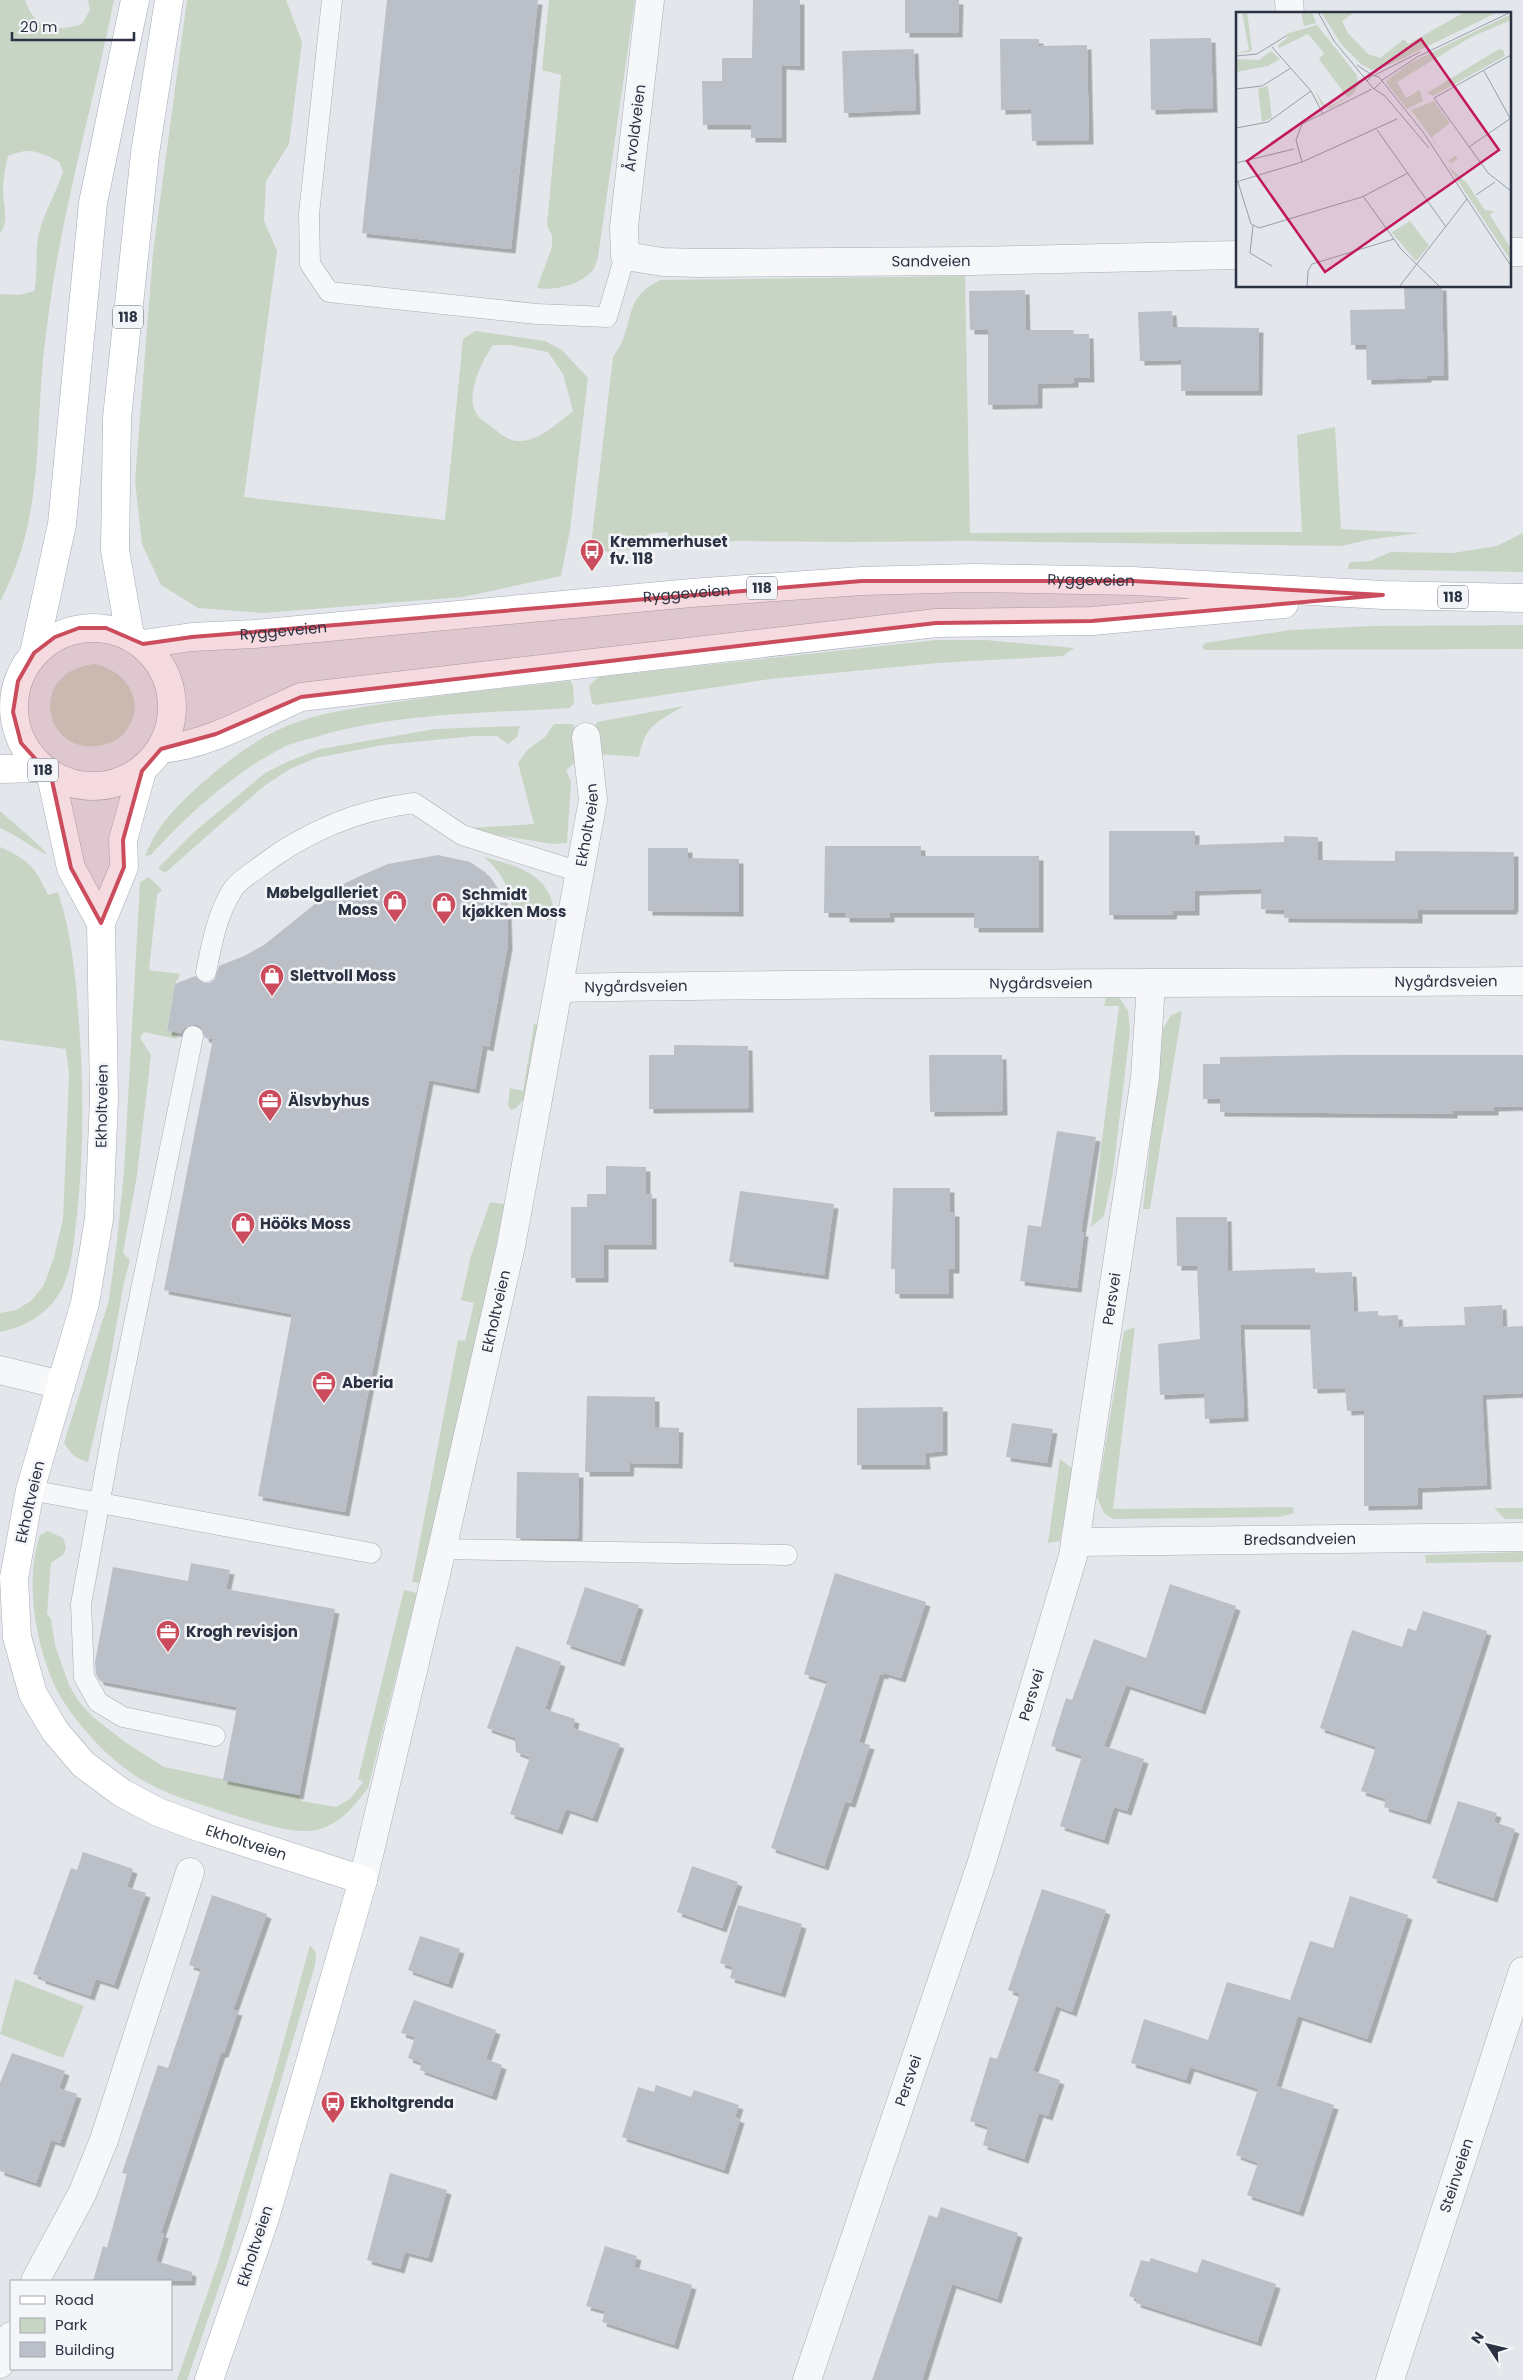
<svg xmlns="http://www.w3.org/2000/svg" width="1523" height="2380" font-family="Poppins,sans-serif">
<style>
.green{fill:#c8d5c5;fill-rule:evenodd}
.building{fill:#babfc8;filter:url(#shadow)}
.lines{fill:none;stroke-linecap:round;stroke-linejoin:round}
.lane-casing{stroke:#a8adb5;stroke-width:21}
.street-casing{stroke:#a8adb5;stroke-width:29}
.secondary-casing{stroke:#a8adb5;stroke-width:29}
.primary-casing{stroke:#a3aab6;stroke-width:29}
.lane{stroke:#f6f7f9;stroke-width:20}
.street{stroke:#f6f7f9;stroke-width:28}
.secondary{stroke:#fff;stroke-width:28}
.primary{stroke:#fff;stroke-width:28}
.marked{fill:#cb4d5d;fill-opacity:0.2;stroke:#cb4d5d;stroke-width:4;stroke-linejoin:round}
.labels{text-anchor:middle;stroke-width:5;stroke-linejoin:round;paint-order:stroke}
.shield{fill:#f3f5f8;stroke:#676d79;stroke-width:1}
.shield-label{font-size:14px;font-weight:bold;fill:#2b3343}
.street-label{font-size:15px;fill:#2b3343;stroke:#f3f5f8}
.poi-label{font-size:15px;font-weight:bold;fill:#2b3343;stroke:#f3f5f8;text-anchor:start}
.inset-road{fill:none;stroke:#999ea8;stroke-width:1}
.view{fill:#c2185b;fill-opacity:0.15;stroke:#c2185b;stroke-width:2.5}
.inset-edge{fill:none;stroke:#2b3343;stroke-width:2.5}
</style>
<defs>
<filter id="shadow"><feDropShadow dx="4.5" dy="4.5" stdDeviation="0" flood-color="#0004"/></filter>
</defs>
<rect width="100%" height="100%" fill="#e3e6eb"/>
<!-- green -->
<path class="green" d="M0 0H25C35 29 54 33 82 24L90 10 88 0H114C95 95 68 189 53 284 49 309 46 334 43 359 35 448 43 519 0 602V294L20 295 34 291C39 271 34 254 39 233 44 212 57 192 63 171L59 162C39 151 29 147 8 156 5 168 3 179 3 191 3 207 10 220 0 233Z
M187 0H286L302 42 289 144 266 181 264 221 277 251 244 497 445 520 463 339 475 331 545 341 562 350 588 378 570 530 561 576 463 597 263 613 198 608 161 585 142 544 135 481 153 253ZM510 345 548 352 563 374 573 411C559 422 539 441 520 441 510 442 500 434 493 428 489 424 485 423 481 419 461 402 481 362 493 345Z
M549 0H635L598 257C596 262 595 269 591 272 579 285 554 291 537 288L552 247V236L547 225 561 75 542 70Z
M965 276 970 533 1302 532 1297 435 1335 427 1341 529 1421 533 1366 540 1342 546 969 541 850 542 734 541 669 547 668 532 648 534V548L590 553 613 357C637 327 619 299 661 280Z
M1523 533V572L1347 569 1350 562 1370 561 1391 552 1453 553 1497 546Z
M1523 625V649L1205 650 1202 647 1205 643 1291 630 1372 626Z
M936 640H986L1074 648 1063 656 938 663 770 679 596 705 592 703 589 686 598 677Z
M95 664C127 671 148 703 125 732 120 739 111 743 103 745 43 758 26 671 95 664Z
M570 681 573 685 574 703 570 708C487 713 402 713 322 735 311 739 297 741 286 746 237 770 188 814 151 855L145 856C158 824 175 808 200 785 226 762 255 739 287 726 318 713 350 709 383 704 445 694 508 688 570 681Z
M684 706C658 722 645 724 639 757L599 754 592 731 597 722Z
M554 724H572L578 731 580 758 566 770 571 782 567 843 553 844 471 831 470 828 534 824 518 763 528 749 545 737Z
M520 726 517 737 508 744 497 736H474L383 745 316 758 290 769 264 786 165 873 158 868 194 832 247 788 265 773 287 762 320 749 435 729Z
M0 811 40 846 48 855C30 847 19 836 0 828Z
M0 847C29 860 35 867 48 895L58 892C72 935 76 979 79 1023 84 1090 84 1157 76 1224 73 1247 71 1275 59 1294 45 1316 24 1327 0 1332V1313L16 1310 31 1301 44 1285 54 1257 63 1219 69 1075 66 1049 0 1040Z
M484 857C511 864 544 872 552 902 554 909 555 913 552 920H547L538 914 513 912C510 889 502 872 484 857Z
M149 877 162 890 157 895 149 970 180 974 175 984 167 1030 178 1033 177 1039 144 1032 140 1038 151 1055 137 1175 123 1253 130 1260 124 1282 107 1377 88 1462C76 1459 71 1454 64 1443L109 1300 117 1241 124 1172 140 882Z
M1106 997H1119L1128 1011 1130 1031 1113 1172 1104 1216 1091 1227 1119 1006H1104Z
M1182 1011 1150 1209H1143L1163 1029 1171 1015Z
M534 1024 542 1025 528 1095 516 1108 511 1110 508 1105 510 1088 523 1091Z
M490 1202 504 1204V1206L455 1447 422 1583 412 1582 458 1340 465 1341 474 1303 461 1300 471 1256Z
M1135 1327 1113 1509 1293 1507 1294 1513 1279 1517 1113 1519 1104 1513 1097 1497 1124 1331Z
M1060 1459 1073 1469 1060 1541 1048 1543Z
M1494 1508H1523V1519H1505Z
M48 1531 63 1538 66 1547 64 1554 51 1563 47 1614 51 1619 55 1645 69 1685 79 1702 93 1717 125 1742 164 1767 299 1795 301 1801 336 1807 350 1799 363 1782 358 1779 404 1590 417 1593 368 1788C354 1806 340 1825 316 1830 291 1835 251 1820 227 1813 197 1803 166 1795 139 1778 109 1760 73 1721 57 1690 36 1648 24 1581 40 1535Z
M1523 1552V1562L1426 1563 1425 1555Z
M310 1945 316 1953 315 1965 228 2261 187 2380H177L218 2263 273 2080Z
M15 1979 84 2006 63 2058 0 2034Z"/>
<!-- building -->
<path class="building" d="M387 0H538L511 249 362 233Z
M753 0H800V66L782 65V138H751V125H703L702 81H722V58H752Z
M905 0H959L958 33H905Z
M1211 38 1213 108 1151 110 1150 39Z
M1000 39H1039V46L1087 45 1089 140 1032 141 1031 109 1001 110Z
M914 49 916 110 844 113 842 51Z
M1404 286H1442L1444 376H1427V378L1367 380 1366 345H1351L1350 310 1405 309Z
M1025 290 1026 330H1074L1073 334H1089L1090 378H1074V383L1038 384V404L988 405V330H970L969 291Z
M1172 311 1173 327 1259 328 1258 391H1181V360L1140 361 1138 312Z
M1109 831H1195V845L1284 842V836L1318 837V860L1395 861V851L1514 852V907L1512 910H1418V919L1284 918V910L1261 909V889L1195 891V911H1173L1172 915H1109Z
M825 846H921V856H1039V928H974V913H890V918H845V913H824Z
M648 848H688V858L739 859V912L648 911Z
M438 855 470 862 485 872 502 897 507 913 508 945 489 1047 483 1045 475 1089 429 1080 345 1512 258 1496 292 1314 164 1290 213 1039 205 1038 201 1027 195 1024 184 1028 181 1033 167 1031 175 984 195 976 203 983H210L215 979 219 966 244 956 264 945 335 888 360 876 388 864Z
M674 1045 748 1046 749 1108 649 1109V1055H674Z
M929 1055H1002L1003 1111 930 1112Z
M1344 1055H1523V1106L1494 1107V1111H1453V1114L1220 1112V1099H1203V1064H1220V1057Z
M1057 1131 1096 1137 1081 1232H1084L1077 1288 1020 1281 1028 1225 1041 1227Z
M606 1166 646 1167V1194H652V1245H604V1278H571V1207H587V1194H606Z
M893 1188H950V1212H955V1269H949V1294H895V1269H891Z
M740 1191 834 1204 824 1275 729 1262Z
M1176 1217H1227L1228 1271 1315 1268V1273L1352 1272 1354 1312 1378 1311V1316L1398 1315 1399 1327 1465 1325 1464 1307 1502 1305 1503 1327 1523 1326V1393L1482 1395 1487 1485 1418 1488V1505L1364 1506V1410L1347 1411 1345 1388 1313 1389 1310 1325H1240L1244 1417 1205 1419 1204 1393 1160 1395 1158 1344 1200 1339 1197 1266H1177Z
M587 1396 655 1397V1427L679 1428 678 1464 630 1463 629 1472H585Z
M943 1407V1451L925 1453 926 1465H857V1408Z
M1012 1423 1053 1429 1047 1463 1006 1457Z
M517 1472 579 1473 578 1539 516 1538Z
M191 1563 230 1570 226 1589 335 1609 299 1795 223 1780 237 1707 100 1681 96 1674 95 1662 113 1567 188 1581Z
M835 1573 926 1602 901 1678 884 1673V1675L880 1674 859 1742 870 1745 851 1803 845 1802 824 1866 771 1848 827 1681 804 1674Z
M1170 1584 1236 1606 1201 1710 1126 1685 1104 1746 1144 1759 1127 1811 1114 1807 1104 1840 1060 1826 1082 1756 1051 1746 1066 1698 1072 1700 1094 1639 1146 1658Z
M585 1587 639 1605 620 1662 566 1644Z
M1423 1611 1487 1631 1426 1820 1384 1807 1386 1799 1361 1791 1376 1747 1320 1728 1352 1630 1402 1647 1408 1628 1416 1631Z
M516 1646 561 1662 545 1709 575 1719 573 1728 620 1744 593 1818 566 1809 558 1830 510 1814 530 1757 516 1752 515 1738 487 1728Z
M1458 1801 1497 1813 1494 1822 1515 1829 1493 1898 1432 1878Z
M83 1852 133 1869 127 1887 146 1893 114 1985 96 1979 90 1996 41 1979V1977L33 1974 71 1868 77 1870Z
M692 1866 738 1882 722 1928 677 1912Z
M1042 1889 1106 1910 1072 2012 1056 2006 1033 2071 1060 2080 1048 2116 1039 2113 1024 2159 983 2145 988 2127 970 2121 990 2057 997 2059 1020 1994 1008 1990Z
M212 1895 267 1914 233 2010 238 2011 224 2053H221L161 2233 164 2234 156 2261 192 2272 191 2281H93L103 2246 107 2248 127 2174 122 2173 158 2065 168 2068 201 1969 189 1965Z
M1350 1896 1408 1915 1367 2039 1298 2016 1276 2086 1334 2105 1299 2212 1247 2195 1258 2163 1236 2155 1258 2089 1190 2067 1186 2080 1131 2063 1144 2019 1208 2040 1227 1982 1290 2000 1310 1941 1333 1948Z
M738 1905 802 1924 781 1993 730 1978 733 1967 720 1963Z
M420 1936 460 1949 448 1984 408 1970Z
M414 2000 496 2030 486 2059 502 2065 492 2096 420 2070 422 2063 408 2058 415 2037 401 2033Z
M12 2053 65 2071 59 2088 77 2094 60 2143 51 2140 36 2183 0 2171V2083Z
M656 2085 691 2097 694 2090 739 2105 735 2117 740 2119 724 2170 622 2137 638 2087 654 2092Z
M390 2173 447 2190 428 2258 405 2252 400 2269 367 2260Z
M941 2207 1018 2233 997 2299 952 2284 922 2380H872L929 2215 937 2218Z
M605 2246 637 2256 634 2267 692 2285 674 2345 602 2322 605 2311 586 2306Z
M1151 2258 1197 2273 1202 2259 1276 2284 1257 2342 1136 2303 1137 2299 1129 2296 1141 2260 1149 2262Z"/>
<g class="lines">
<defs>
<path id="lane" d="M332 0 309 214 310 264 329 292 537 314 607 317 625 256
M206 972C212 943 217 914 233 889 238 882 247 876 254 871 300 835 355 810 414 803L462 835 580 872
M193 1036 117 1407 81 1604 84 1677 98 1702 123 1717 215 1736
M30 1490 371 1553
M442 1549 787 1555"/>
<g id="street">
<path id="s1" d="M650 0 628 191 624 227 625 256 663 262 698 263 972 261 1237 255"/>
<path d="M1289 0 1290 14"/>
<path d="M1509 252H1523"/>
<path id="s2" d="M560 988C881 982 1202 984 1523 981"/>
<path d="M0 1370 61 1385"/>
<path id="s3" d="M1076 1542 1523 1537"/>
<path id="s4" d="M363 1880 442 1549 511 1246 593 800 586 737"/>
<path d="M35 2281 82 2194 104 2140 190 1872"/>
<path d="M0 2364 11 2336"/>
<path id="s5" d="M807 2380 981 1865 1073 1556 1145 1078 1151 984"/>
<path id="s6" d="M1390 2380 1523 1971"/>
</g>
<g id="secondary">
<path id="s7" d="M142 771 123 840 124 867 101 923 104 1098 99 1219 85 1303 30 1490 14 1578 17 1637 33 1694 55 1731 83 1764 122 1793 158 1812 204 1829 363 1880 264 2221 209 2380"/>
<path d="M51 776 71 868 101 923"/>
</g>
<g id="primary">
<circle cx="93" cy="707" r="79"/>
<path d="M130 636 115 550 117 418 145 153 169 0"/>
<path id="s8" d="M143 644 192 637 254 634 691 593 862 581 973 578 1133 581 1383 595 1523 598"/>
<path d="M34 653 62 524 93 203 135 0"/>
<path d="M161 749C210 745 257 716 301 697L936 623 1092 621 1284 604"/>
<path d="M0 769 40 768"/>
</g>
</defs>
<!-- lane casing -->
<use href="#lane" class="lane-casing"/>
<!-- street casing -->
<use href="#street" class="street-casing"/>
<!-- secondary casing -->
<use href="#secondary" class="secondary-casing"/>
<!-- primary casing -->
<use href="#primary" class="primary-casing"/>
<!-- lane -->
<use href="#lane" class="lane"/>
<!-- street -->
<use href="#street" class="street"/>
<!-- secondary -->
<use href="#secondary" class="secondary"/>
<!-- primary -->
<use href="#primary" class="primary"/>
</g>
<!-- marked area -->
<path class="marked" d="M862 581H1133L1383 595 1092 621 936 623 301 697 216 734 161 749 142 771 123 840 124 867 101 923 71 868 51 776 21 743 13 712 18 681 34 653 55 637 79 628H106L143 644 192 637Z"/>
<!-- icons -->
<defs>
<symbol id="bus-pin" viewBox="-11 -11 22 30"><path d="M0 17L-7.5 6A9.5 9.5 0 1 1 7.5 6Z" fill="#cb4d5d" stroke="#f3f5f8"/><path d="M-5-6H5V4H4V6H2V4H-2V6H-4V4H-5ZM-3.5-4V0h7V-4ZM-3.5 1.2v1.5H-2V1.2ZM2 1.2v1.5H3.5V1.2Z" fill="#fff"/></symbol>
<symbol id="shop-pin" viewBox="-11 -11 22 30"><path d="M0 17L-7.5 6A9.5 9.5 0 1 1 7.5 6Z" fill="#cb4d5d" stroke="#f3f5f8"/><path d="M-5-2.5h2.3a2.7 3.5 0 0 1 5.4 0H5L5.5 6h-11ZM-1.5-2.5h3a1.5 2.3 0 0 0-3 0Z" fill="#fff"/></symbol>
<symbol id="office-pin" viewBox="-11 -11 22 30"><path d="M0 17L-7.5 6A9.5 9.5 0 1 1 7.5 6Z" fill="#cb4d5d" stroke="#f3f5f8"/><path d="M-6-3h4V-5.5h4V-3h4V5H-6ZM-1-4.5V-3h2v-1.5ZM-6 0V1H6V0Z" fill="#fff"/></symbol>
</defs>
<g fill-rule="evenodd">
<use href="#bus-pin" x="578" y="537" width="28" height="38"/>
<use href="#shop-pin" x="381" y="888" width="28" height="38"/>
<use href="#shop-pin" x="430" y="890" width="28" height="38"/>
<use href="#shop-pin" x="258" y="962" width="28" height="38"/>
<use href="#office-pin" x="256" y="1087" width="28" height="38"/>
<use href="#shop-pin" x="229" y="1210" width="28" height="38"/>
<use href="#office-pin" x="310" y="1369" width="28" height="38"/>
<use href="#office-pin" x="154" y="1618" width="28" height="38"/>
<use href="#bus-pin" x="319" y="2089" width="28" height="38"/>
</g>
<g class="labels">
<!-- shield labels -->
<g class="shield">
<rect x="113" y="305.5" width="30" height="23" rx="4"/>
<rect x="747" y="576.5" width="30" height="23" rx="4"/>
<rect x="1438" y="585.5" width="30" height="23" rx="4"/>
<rect x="28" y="758.5" width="30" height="23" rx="4"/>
</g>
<g class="shield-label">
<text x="128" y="322">118</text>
<text x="762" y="593">118</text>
<text x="1453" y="602">118</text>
<text x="43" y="775">118</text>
</g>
<!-- street labels -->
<g class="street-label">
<text transform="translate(635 128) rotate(-83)" y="5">Årvoldveien</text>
<text dy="5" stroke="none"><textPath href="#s1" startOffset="564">Sandveien</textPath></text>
<text dy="5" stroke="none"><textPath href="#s8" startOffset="951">Ryggeveien</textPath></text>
<text dy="5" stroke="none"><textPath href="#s8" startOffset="546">Ryggeveien</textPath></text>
<text dy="5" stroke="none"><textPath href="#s8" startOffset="141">Ryggeveien</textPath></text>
<text dy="5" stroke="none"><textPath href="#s4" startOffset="1079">Ekholtveien</textPath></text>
<text dy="5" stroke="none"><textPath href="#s2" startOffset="886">Nygårdsveien</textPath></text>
<text dy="5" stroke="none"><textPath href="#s2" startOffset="481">Nygårdsveien</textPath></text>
<text dy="5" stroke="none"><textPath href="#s2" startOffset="76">Nygårdsveien</textPath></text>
<text transform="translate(102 1106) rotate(-89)" y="5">Ekholtveien</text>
<text dy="5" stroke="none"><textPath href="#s5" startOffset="1126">Persvei</textPath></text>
<text dy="5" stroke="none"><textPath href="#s4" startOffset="584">Ekholtveien</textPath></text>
<text transform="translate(30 1502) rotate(-77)" y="5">Ekholtveien</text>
<text dy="5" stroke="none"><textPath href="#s3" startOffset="224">Bredsandveien</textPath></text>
<text dy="5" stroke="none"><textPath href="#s5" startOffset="721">Persvei</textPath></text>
<text dy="5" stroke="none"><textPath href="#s7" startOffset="1212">Ekholtveien</textPath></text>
<text dy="5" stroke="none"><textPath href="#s5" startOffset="316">Persvei</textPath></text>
<text dy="5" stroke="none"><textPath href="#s6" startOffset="215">Steinveien</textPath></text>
<text transform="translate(255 2246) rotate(-72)" y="5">Ekholtveien</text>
</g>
<!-- poi labels -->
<g class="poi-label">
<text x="610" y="547">Kremmerhuset<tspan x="610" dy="17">fv. 118</tspan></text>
<text x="378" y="898" text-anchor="end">Møbelgalleriet<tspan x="378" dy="17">Moss</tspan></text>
<text x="462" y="900">Schmidt<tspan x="462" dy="17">kjøkken Moss</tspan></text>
<text x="290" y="981">Slettvoll Moss</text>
<text x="288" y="1106">Älsvbyhus</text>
<text x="260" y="1229">Hööks Moss</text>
<text x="342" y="1388">Aberia</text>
<text x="186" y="1637">Krogh revisjon</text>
<text x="350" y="2108">Ekholtgrenda</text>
</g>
</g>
<!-- overview -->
<g transform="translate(1236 12)">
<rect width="275" height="275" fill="#e3e6eb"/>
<path d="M6 0H11L16 37 14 40 0 41 13 38ZM65 0H76L80 11 68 14ZM85 0H114L116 2 106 9 112 21 132 42 144 46 168 27 172 32 229 0H262L151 54 136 58 126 53 105 32ZM275 2V8L235 25 161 70 170 86 184 78 187 89 171 97 151 72 150 69 174 51ZM81 13 120 62 123 72 117 82 93 97 86 94 79 79 91 96 111 85 83 47 88 41 72 22 43 36 42 33 51 26 50 22ZM263 37 267 38 269 44 197 84 191 81ZM35 39 44 47 32 54 0 60V47L23 48ZM32 74 36 106 26 110 22 77ZM198 89 214 111 196 125 212 149 219 144 222 146 215 152 219 158 175 98ZM212 154 230 170 249 198 258 199 254 203 275 237V249ZM174 209 193 234 180 249 151 215 156 220Z" fill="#c8d5c5"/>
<path class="inset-road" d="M82 0 98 29 131 69M36 35 75 79 87 102M275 43 198 86 252 161 275 179M0 44 21 42 50 24M121 53 136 63M248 59 274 106M139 63 184 40M145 69 181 45 275 0M145 70 138 77 131 69 136 63 143 65 187 120 275 254M0 77 26 74 55 56M138 77 149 84 193 136M0 116 32 110 75 79M141 118 210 215M233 135 275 106M66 150 60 128 66 112 136 77M0 151 58 137M0 170 66 150 161 107M2 170 15 212 23 216 126 185 172 161M240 183 259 170M127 184 165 237 204 275M17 214 14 241 36 254M71 275 72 259 76 252 158 227M163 275 231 187"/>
<path class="view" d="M185 27 263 138 89 260 11 149Z"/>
<rect width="275" height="275" class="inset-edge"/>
</g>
<!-- legend -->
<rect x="10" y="2280" width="162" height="90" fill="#f3f5f8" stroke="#a3a7b0"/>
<rect x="20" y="2296" width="25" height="8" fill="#ffffff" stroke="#a3a7b0"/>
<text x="55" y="2305" font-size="15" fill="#2b3343">Road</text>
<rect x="20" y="2318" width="25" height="15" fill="#c8d5c5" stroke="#a3a7b0"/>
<text x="55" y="2330" font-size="15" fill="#2b3343">Park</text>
<rect x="20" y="2342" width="25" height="15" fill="#babfc8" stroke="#a3a7b0"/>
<text x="55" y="2355" font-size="15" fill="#2b3343">Building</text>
<!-- north arrow -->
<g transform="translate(1488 2345) rotate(305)" stroke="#f3f5f8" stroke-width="4" paint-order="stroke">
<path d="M0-4L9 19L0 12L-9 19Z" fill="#2b3343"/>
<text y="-8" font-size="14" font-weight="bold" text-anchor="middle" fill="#2b3343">N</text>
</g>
<!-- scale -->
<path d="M12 32v8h122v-8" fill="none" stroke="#2b3343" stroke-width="2.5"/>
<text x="20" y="32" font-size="15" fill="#2b3343" stroke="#f3f5f8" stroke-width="4" paint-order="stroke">20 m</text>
</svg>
